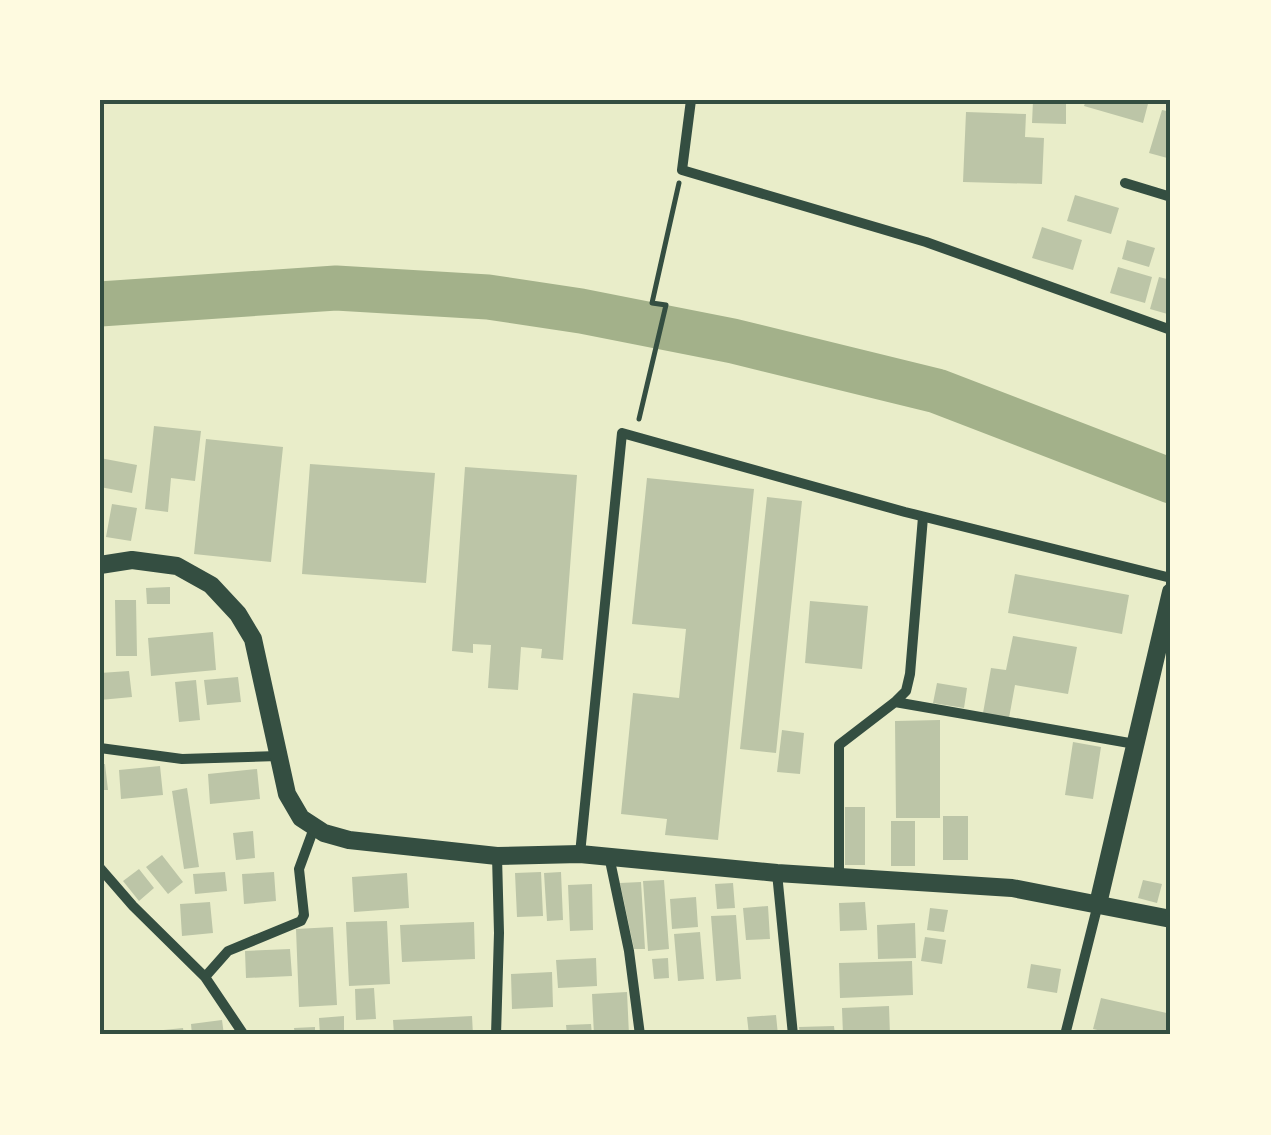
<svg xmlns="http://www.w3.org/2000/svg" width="1271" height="1135" font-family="Poppins,sans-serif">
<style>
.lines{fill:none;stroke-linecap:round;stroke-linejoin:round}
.river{stroke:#a3b18a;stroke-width:45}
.building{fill:#bcc5a7}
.path{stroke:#344e41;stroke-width:5}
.minor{stroke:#344e41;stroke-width:10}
.tertiary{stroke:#344e41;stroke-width:18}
.neatline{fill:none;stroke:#344e41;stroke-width:4}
</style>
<rect width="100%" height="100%" fill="#e9edc9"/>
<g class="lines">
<!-- river -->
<path class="river" d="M100 304 336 288 488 297 581 311 733 341 937 391 1171 481"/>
</g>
<!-- building -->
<path class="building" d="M1086 100H1149L1143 123 1084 106Z
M1033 101 1066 102V124L1032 123Z
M1162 110 1171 112V159L1149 153Z
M966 112 1026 114 1025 137 1044 138 1042 184 963 182Z
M1075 195 1119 208 1111 234 1067 221Z
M1042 227 1082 240 1073 270 1032 258Z
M1127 240 1155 248 1149 267 1122 259Z
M1118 267 1152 277 1145 303 1110 293Z
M1159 277 1171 280V315L1150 309Z
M154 426 201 431 195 481 171 478 168 512 145 509Z
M206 439 283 447 271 562 194 554Z
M100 458 137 465 132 493 100 487Z
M310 464 435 473 426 583 302 574Z
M465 467 577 475 563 660 541 658 542 649 521 647 518 690 488 688 491 645 473 644V653L452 651Z
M647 478 754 489 718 840 665 835 667 819 621 814 633 693 679 698 686 629 632 624Z
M767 497 802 501 776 753 740 749Z
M112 504 137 508 131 541 106 537Z
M1015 574 1129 595 1122 634 1008 613Z
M170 587V604H147L146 588Z
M115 600H136L137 656H116Z
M810 601 868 606 862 669 805 663Z
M213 632 216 670 151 676 148 638Z
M1013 636 1077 647 1068 694 1015 685 1009 718 983 713 991 668 1006 670Z
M129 671 132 697 100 700V673Z
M238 677 241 702 207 705 204 680Z
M196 680 200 720 179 722 175 682Z
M937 683 967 688 964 708 933 703Z
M940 720V818H896L895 721Z
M782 730 804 733 800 774 777 772Z
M1073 742 1101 747 1093 799 1065 795Z
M100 764H105L108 790H100Z
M160 766 163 795 121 799 119 770Z
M257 769 260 799 210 804 208 774Z
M187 788 199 867 184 869 172 791Z
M845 807H865V865H845Z
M943 816H968V860H943Z
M891 821H915V866H891Z
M253 831 255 858 236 860 233 833Z
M162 855 183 882 168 894 146 867Z
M139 869 154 888 139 901 123 881Z
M225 872 227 891 195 894 193 874Z
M274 872 276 901 244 904 242 874Z
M541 872 543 916 517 917 515 873Z
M561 872 563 920 547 921 544 873Z
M407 873 409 908 354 912 352 877Z
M664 880 669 949 648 951 643 881Z
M1143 880 1162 884 1157 903 1138 898Z
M641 882 645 949H634L620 883Z
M733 883 735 908 717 909 715 884Z
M592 884 593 930 570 931 568 885Z
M696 897 698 927 672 929 670 899Z
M210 902 213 933 182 936 180 904Z
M865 902 867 930 840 931 839 903Z
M768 906 770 939 746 940 743 908Z
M930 908 948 910 944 932 927 930Z
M736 915 741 979 716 981 711 916Z
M387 921 390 984 349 986 346 922Z
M474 922 475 959 402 962 400 925Z
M915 923 916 958 878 959 877 925Z
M333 927 337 1005 299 1007 296 929Z
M700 932 704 979 678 981 674 934Z
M925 937 946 940 942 964 921 961Z
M290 949 292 976 246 978 245 951Z
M596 958 597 986 558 988 556 960Z
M668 958 669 978 654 979 652 959Z
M912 961 913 995 840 998 839 963Z
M1031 964 1061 969 1057 993 1027 988Z
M552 972 553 1007 512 1009 511 974Z
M374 988 376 1019 356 1020 355 989Z
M627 992 629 1035H594L592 994Z
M1101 998 1171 1014V1035H1105L1106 1032 1093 1029Z
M889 1006 890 1035H843L842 1008Z
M776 1015 778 1035H749L747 1017Z
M344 1016V1035H320L319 1018Z
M472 1016 473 1035H394L393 1020Z
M222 1020 224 1035H192L191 1024Z
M591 1024 592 1035H567L566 1025Z
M834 1026 835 1035H800L799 1027Z
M315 1027V1035H295L294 1028Z
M183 1028 184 1035H144V1032Z"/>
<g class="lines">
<!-- path -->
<path class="path" d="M639 419 666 305 652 303 679 183"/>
<!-- minor -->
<path class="minor" d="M691 100 682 170 926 242 1171 330
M1125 183 1171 197
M895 702 1135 744
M100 748 182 759 278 756
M580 854 622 433 905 512 1171 578
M609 856 629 951 640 1035
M100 868 133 906 205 977 228 951 301 921 304 915 299 869 314 828
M777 873 793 1035
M839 875V745L895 702 906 691 910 674 923 517
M205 977 244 1035
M496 1035 499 933 497 856
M1065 1035 1098 904"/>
<!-- tertiary -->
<path class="tertiary" d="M100 565 132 560 177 566 211 585 238 614 253 639 287 794 301 818 324 833 349 840 497 856 580 854 777 873 1012 888 1171 919
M1098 904 1171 592"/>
</g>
<!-- border -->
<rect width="1271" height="1135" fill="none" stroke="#fefae0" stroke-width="205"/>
<rect x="102" y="102" width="1066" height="930" class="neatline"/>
</svg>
